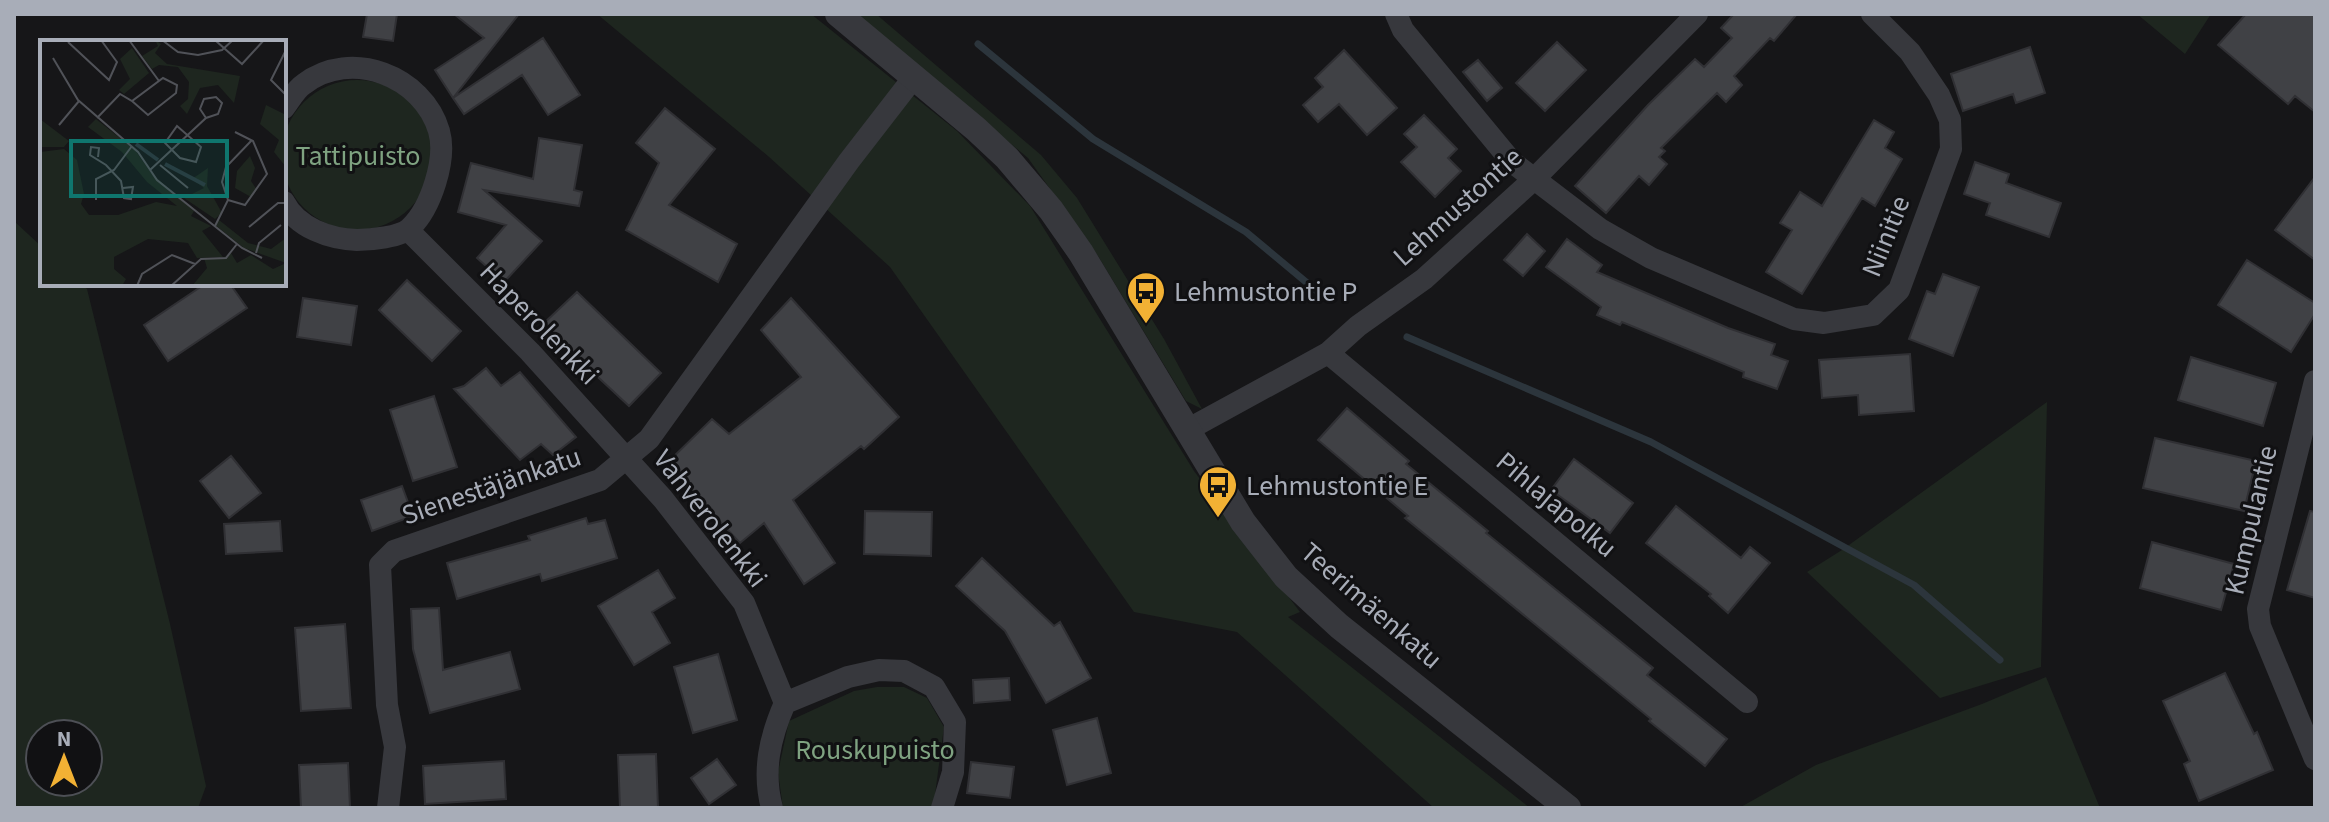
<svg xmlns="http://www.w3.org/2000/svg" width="2329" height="822" font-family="'Source Sans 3',sans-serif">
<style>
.green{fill:#1e261f;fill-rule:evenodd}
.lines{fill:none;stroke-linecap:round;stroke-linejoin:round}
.stream{stroke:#2c353c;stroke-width:7}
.building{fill:#404145;stroke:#303034;stroke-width:2}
.minor{stroke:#37383d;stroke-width:22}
.tertiary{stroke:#37383d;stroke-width:26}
.labels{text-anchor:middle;stroke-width:6;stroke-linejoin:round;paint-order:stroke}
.park-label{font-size:28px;fill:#7fa381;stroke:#111113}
.street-label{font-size:28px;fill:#a8adb8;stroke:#111113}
.poi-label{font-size:28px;fill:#a8adb8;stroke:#111113;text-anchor:start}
.inset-river{fill:none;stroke:#2c353c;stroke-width:4}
.inset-road{fill:none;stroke:#505258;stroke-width:2}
.view{fill:#0f766e;fill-opacity:0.15;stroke:#0f766e;stroke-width:4}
.inset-edge{fill:none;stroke:#a8adb8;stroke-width:4}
</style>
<rect width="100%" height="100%" fill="#161618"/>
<!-- green -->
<path class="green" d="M597 14H811L957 131 1030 206 1194 471 1300 612 1288 617 1530 808H1434L1237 632 1134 612 890 267 768 156Z
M854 14H876L1041 155 1077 198 1164 339 1202 409 1186 401 1098 256 1028 158Z
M2137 14H2211L2185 54Z
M282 155a75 75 0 1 1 150 0a75 75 0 1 1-150 0Z
M14 221 42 247V284H81L87 289 170 624 206 786 198 808H14ZM40 734H88V782H40Z
M2047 402 2041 667 1940 698 1807 572 1842 550Z
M2046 677 2100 808H1739L1816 765 1982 704Z
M877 687H904L927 698 944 727 934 802 931 808H783L778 772 789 721 854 691Z"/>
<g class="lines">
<!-- stream -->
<path class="stream" d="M978 44 1093 139 1246 232 1318 292
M1407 337 1651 442 1914 585 2000 660"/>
</g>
<!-- building -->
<path class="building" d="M367 14H397L393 41 363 37Z
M454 14H519L453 98 435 70 484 38Z
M1734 14H1797L1774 41 1770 38 1734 76 1742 85 1726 102 1717 93 1661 148 1665 151 1659 157 1667 164 1649 185 1639 176 1606 213 1575 186 1648 105 1695 59 1704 67 1732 38 1721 28Z
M2246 14H2315V112L2295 96 2288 104 2218 45Z
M543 38 580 95 548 115 522 75 464 114 453 98Z
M1557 42 1586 70 1545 111 1516 83Z
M2030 47 2045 93 2016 103 2013 94 1963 111 1951 74Z
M1344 50 1397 108 1367 135 1339 104 1318 122 1303 105 1323 87 1315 78Z
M1478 60 1502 88 1487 101 1463 72Z
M665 108 715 149 669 205 737 244 718 282 626 230 659 163 636 143Z
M1424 115 1457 149 1448 158 1461 171 1435 197 1401 162 1417 147 1404 134Z
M1874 120 1894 132 1885 148 1902 159 1875 206 1862 198 1802 294 1766 272 1792 230 1780 223 1800 192 1822 206Z
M539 138 582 145 574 190 582 192 579 206 484 190 542 241 504 282 477 258 506 225 458 212 471 163 533 179Z
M1975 162 2009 174 2006 183 2061 203 2049 237 1986 215 1990 203 1964 194Z
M2315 177V260L2275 230Z
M1527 234 1545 251 1523 276 1504 260Z
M1567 239 1602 265 1597 272 1728 328 1775 344 1771 355 1788 361 1777 389 1743 377 1744 372 1622 322 1620 325 1597 315 1601 307 1546 267Z
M2247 260 2315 303V314L2291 352 2218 305Z
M1943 274 1979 287 1953 356 1909 339 1927 291 1935 294Z
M407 280 461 331 432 361 379 310Z
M205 284H230L247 308 168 361 144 325Z
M577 292 661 373 629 406 542 325Z
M303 298 357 306 351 345 297 337Z
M791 298 899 417 864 449 861 446 793 500 835 563 804 584 764 523 740 543 666 464 712 419 729 434 801 377 761 330Z
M1910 354 1914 411 1859 415 1858 395 1822 398 1819 360Z
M2191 357 2276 383 2263 426 2178 400Z
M486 368 501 386 520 372 576 437 553 455 541 444 520 460 454 389 464 386Z
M434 396 457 467 413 481 390 410Z
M1347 408 1409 461 1406 464 1488 531 1486 533 1653 668 1647 675 1727 739 1705 766 1649 721 1651 719 1405 518 1408 516 1318 440Z
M2155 438 2256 461 2244 511 2143 488Z
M231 456 261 493 229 518 200 481Z
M1574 459 1633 503 1610 533 1551 490Z
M402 486 413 516 372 531 361 500Z
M1676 506 1741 558 1750 547 1770 563 1728 613 1709 596 1711 594 1646 543Z
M865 511 932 512 931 556 864 554Z
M2310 511 2315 512V598L2287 590Z
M586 518 588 524 605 520 617 558 542 581 540 574 457 599 447 563 530 540 528 536Z
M280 521 282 551 226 554 224 524Z
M2152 542 2234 564 2221 610 2140 588Z
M982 558 1054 626 1060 622 1091 678 1046 703 1005 631 956 586Z
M658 570 675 598 652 612 670 643 634 665 598 606Z
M439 608 443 670 510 652 520 689 430 713 413 649 411 609Z
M345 624 351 708 301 711 295 628Z
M718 654 737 720 693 733 674 667Z
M2225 673 2254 734 2257 732 2273 770 2199 801 2184 764 2190 761 2163 701Z
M1009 678 1010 700 974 703 973 680Z
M1097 718 1111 773 1067 785 1053 730Z
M656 754 658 808H620L618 755Z
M717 759 736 785 709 804 691 778Z
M504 761 506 799 425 804 423 766Z
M971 762 1014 767 1010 798 967 793Z
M348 763 350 808H301L299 765Z"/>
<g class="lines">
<!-- minor -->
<path class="minor" d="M1396 14 1403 30 1512 162 1600 229 1651 258 1794 319 1824 323 1873 315 1899 290 1951 149 1950 120 1939 95 1910 52 1872 14
M284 108C290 100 296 89 304 84 351 48 423 76 439 131 447 159 431 208 410 228 401 237 370 240 357 240 330 239 297 228 284 202
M408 230 530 352 663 499 744 603 785 703
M1328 353 1747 702
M2315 381 2258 609 2260 626 2315 759
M1187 430 1328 353 1358 326 1424 279 1533 180 1697 14
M388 808 395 747 387 705 380 565 394 551 600 480 649 439 849 161 914 77
M772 808C762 771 770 737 785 703L848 677 879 670 904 671 934 687 955 722 953 772 942 808"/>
<!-- tertiary -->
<path class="tertiary" d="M838 14 976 129 1007 158 1051 210 1081 253 1243 522 1286 577 1339 626 1568 808"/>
</g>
<!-- icons -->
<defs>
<symbol id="bus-pin" viewBox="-11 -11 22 30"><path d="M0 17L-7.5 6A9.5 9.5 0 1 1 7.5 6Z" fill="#f2b134" stroke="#111113"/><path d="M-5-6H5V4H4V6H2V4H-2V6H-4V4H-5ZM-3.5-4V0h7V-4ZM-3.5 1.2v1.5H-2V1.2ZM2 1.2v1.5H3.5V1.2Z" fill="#111"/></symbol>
</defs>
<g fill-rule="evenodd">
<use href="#bus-pin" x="1124" y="269" width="44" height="60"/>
<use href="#bus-pin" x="1196" y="463" width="44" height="60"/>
</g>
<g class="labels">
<!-- park labels -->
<g class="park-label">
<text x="358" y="165">Tattipuisto</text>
<text x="875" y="759">Rouskupuisto</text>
</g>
<!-- street labels -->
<g class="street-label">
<text transform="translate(1457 206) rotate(-42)" y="10">Lehmustontie</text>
<text transform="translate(1885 236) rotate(-68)" y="10">Niinitie</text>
<text transform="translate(540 323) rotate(46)" y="10">Haperolenkki</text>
<text transform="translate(491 485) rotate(-19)" y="10">Sienestäjänkatu</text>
<text transform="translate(1557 504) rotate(40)" y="10">Pihlajapolku</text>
<text transform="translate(711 518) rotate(52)" y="10">Vahverolenkki</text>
<text transform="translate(2250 520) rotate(-77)" y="10">Kumpulantie</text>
<text transform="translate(1372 605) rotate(41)" y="10">Teerimäenkatu</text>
</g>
<!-- poi labels -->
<g class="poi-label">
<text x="1174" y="301">Lehmustontie P</text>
<text x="1246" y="495">Lehmustontie E</text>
</g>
</g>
<!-- overview -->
<g transform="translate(40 40)">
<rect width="246" height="246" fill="#161618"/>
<path d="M115 0 121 4 115 13 127 24 200 36 194 63 178 45 160 48 147 74 140 66 148 59 149 42 138 27 119 25 112 29 102 16 118 6ZM92 8 109 33 84 54 79 50 90 39 80 19ZM226 65 246 75V127L234 112 239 100 220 84ZM0 79 29 101 24 107H0ZM56 79 95 110 111 133 154 171 151 176 171 186 162 191 183 217 157 218 148 203 108 199 74 217V229L86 239 82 246H0V112L24 109 37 120 44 154 41 164 49 175H78L116 162 137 166 107 142 82 112 48 87ZM210 116 215 128 211 141 217 150 211 157 195 148 197 131ZM168 128 167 146 182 173 175 179 144 158 164 148 152 139ZM179 180 208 203 231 209 246 198V246H152L167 228 164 218 181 219 191 213 197 223 211 215 233 229 246 223 204 208 175 185Z" fill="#1e261f"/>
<path class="inset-river" d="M96 104 118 120M125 124 165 145"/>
<path class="inset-road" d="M89 0 119 41M122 0 138 12 158 15 182 10 193 0M176 1 202 24 224 0M28 2 69 40 77 22 61 0M246 10 231 40 246 55M13 18 38 60 98 112 117 140 202 208 222 218M57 78 80 54 92 61 123 38 137 45 136 53 108 75 92 61M19 85 39 61M137 86 161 107 156 122 140 118 125 103ZM58 117 59 108 51 107 50 115 66 125 81 141 84 158 91 159 93 147 83 148M120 125 148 148M110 130 166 78 178 74 182 63 176 57 164 59 160 69 166 78M56 160V139L74 130 92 106M188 160 205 165 227 134 213 101 195 92M175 186 188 160 182 142 186 127 212 100M209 187 238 163H246M216 213 219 203 241 185M97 246 102 234 132 215 155 224M131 246 161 219 186 218 197 204"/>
<path class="view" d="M31 101H187V156H31Z"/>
<rect width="246" height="246" class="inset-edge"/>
</g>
<!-- border -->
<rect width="2329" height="822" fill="none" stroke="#a8adb8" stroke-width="32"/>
<!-- north arrow -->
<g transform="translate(64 758)"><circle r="38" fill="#111113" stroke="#4d4f55" stroke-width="2"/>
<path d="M0-6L14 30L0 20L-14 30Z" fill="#f2b134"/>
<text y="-12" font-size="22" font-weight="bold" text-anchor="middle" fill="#a8adb8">N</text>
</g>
</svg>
